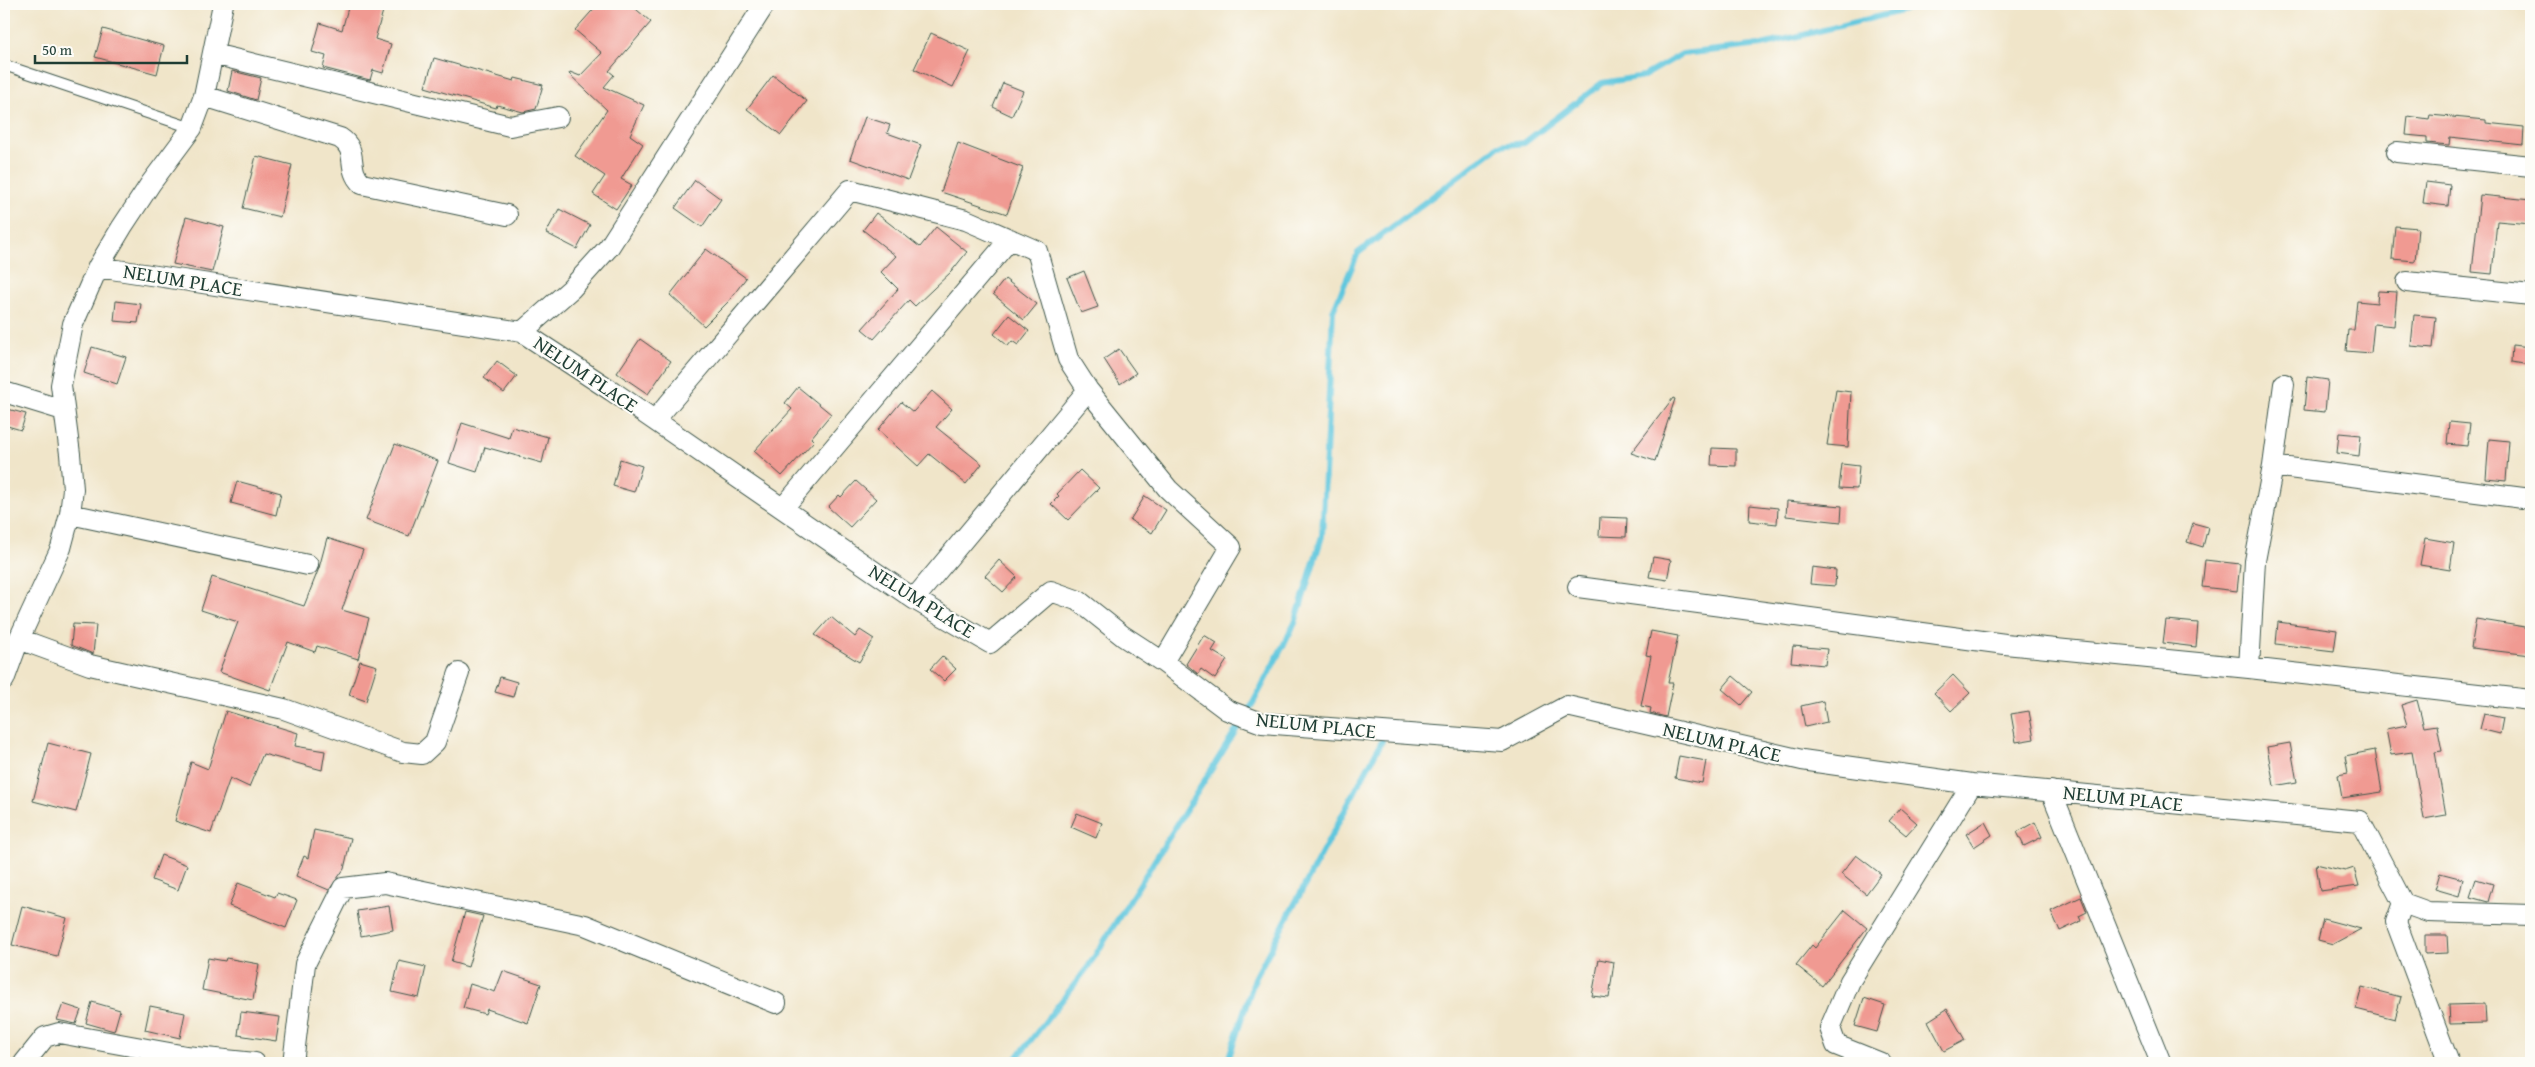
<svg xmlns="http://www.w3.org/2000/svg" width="2535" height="1067" font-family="'Gentium Book Plus',serif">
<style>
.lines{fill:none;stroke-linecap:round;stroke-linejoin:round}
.stream{stroke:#61c7de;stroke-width:6}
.building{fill:#f09a92}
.lane-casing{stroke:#3e564a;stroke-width:12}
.street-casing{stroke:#3e564a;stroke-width:22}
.lane{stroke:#fff;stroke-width:10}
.street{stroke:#fff;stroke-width:20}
.labels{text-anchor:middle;stroke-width:4;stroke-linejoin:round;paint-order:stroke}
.street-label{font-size:20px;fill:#1f3d34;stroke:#fdfcf7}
</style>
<rect width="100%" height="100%" fill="#fdfcf7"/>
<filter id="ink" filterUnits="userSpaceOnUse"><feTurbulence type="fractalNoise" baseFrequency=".02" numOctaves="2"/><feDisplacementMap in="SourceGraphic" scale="10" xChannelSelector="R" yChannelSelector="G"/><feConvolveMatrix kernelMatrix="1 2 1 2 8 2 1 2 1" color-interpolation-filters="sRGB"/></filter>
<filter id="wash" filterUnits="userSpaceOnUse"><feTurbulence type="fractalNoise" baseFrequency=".0096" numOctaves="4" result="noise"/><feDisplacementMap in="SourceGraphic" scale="20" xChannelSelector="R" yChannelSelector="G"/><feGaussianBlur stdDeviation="1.12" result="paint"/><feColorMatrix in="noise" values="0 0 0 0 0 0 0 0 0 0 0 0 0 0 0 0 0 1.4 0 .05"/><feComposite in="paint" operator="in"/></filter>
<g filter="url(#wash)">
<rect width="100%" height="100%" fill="#f0e5c9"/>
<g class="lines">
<!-- stream -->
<path class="stream" d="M1013 1063 1088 967 1253 703 1295 623 1322 536 1333 311 1358 253 1499 146 1524 143 1602 83 1644 76 1682 54 1762 45 1905 10 1918 4
M1227 1063 1255 978 1382 741"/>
</g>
<g id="blocks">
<!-- building -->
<path class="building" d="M349 4H385L375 39 391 44 383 73 373 70 370 80 323 68 326 56 312 52 320 23 342 30Z
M598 4H630L651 22 609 71 614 75 604 87 644 105 630 135 643 144 621 179 632 185 616 209 593 194 605 176 575 156 607 110 569 74 570 72 580 76 602 53 575 30Z
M103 29 164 46 157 74 95 57Z
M931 33 970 51 953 87 914 69Z
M434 58 514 81 515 78 543 85 536 109 523 112 497 105 496 108 425 87Z
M232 71 261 78 256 100 228 91Z
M773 75 807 101 781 135 747 109Z
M1003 83 1023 91 1012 116 993 107Z
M2430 115 2486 120V123L2524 127 2523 145 2450 137 2449 145 2427 143V137L2406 135 2408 116 2429 119Z
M865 117 890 125 887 133 921 145 908 180 850 159Z
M958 143 1023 168 1007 214 941 192Z
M256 156 292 165 280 217 243 208Z
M695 180 721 199 702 227 675 208Z
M2426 182 2450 185 2448 206 2423 203Z
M2480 195 2531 200V224L2497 221 2492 274 2472 272Z
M559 209 590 225 577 249 546 233Z
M876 213 920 247 936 227 967 252 951 272 915 306 909 300 874 339 862 329 898 289 881 272 896 256 863 230Z
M186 217 224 227 212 272 173 264Z
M2395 226 2418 228 2415 261 2392 259Z
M706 249 746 278 728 302 704 326 670 295Z
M1084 271 1098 307 1081 313 1067 278Z
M1005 279 1037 304 1024 320 993 294Z
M2378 291 2397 292 2394 326 2374 324 2371 353 2346 351 2348 330H2354L2357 301 2377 303Z
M116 301 141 304 138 323 114 321Z
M1009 315 1029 331 1018 345 1012 341 1008 346 994 334Z
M2414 315 2436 317 2433 348 2411 346Z
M640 339 671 361 648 394 617 373Z
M2512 345 2531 347V365L2511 362Z
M92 347 126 357 117 384 84 373Z
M1119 349 1136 373 1120 384 1104 359Z
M497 361 517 376 504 393 484 378Z
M2307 377 2328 380 2325 412 2304 410Z
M798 387 831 414 811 438 814 441 782 476 754 451 792 409 785 403Z
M1836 390 1851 392 1848 447 1827 445Z
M932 391 952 409 936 427 982 464 966 484 929 454 918 466 878 430 901 402 913 412Z
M1673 398 1675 399 1655 461 1631 453Z
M4 408 26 414 21 430 4 425Z
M2449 422 2470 424 2467 446 2447 444Z
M462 423 509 438 512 427 548 437 542 463 485 447 477 472 449 463Z
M2339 433 2361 435 2359 456 2337 453Z
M2489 439 2509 441 2506 481 2486 479Z
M395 444 438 461 409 536 366 520Z
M1712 448 1736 449V466L1711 465Z
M620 459 642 466 634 492 613 486Z
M1842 464 1859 466 1857 489 1839 488Z
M1080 470 1099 488 1068 520 1051 504 1059 496 1057 494Z
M237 481 281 493 276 515 231 503Z
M856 481 876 499 850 527 828 507 839 495 841 497Z
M1145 496 1166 510 1152 533 1130 520Z
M1787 501 1842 506 1841 522 1786 516Z
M1750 505 1778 508 1777 524 1749 521Z
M1600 517 1627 518 1626 537 1599 536Z
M2193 523 2208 527 2203 547 2187 542Z
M327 538 363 550 342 610 369 618 358 659 317 646 315 652 288 642 270 690 219 672 238 622 201 610 212 577 304 606 319 568Z
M2425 538 2454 543 2450 570 2420 565Z
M1653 557 1671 560 1667 580 1649 577Z
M999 560 1017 577 1003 592 985 576Z
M2205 560 2240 564 2237 591 2202 587Z
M1812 567 1836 570 1835 586 1810 584Z
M831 617 855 637 860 630 874 639 859 662 815 635Z
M2476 619 2531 628V655L2471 648Z
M2166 620 2198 623 2196 647 2163 643Z
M2278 622 2337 630 2334 651 2276 644Z
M73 624 96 625 93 654 71 645Z
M1651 631 1678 636 1668 683H1673L1666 717 1650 713 1651 708 1641 706 1651 656 1646 655Z
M1204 635 1217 643 1212 651 1227 660 1215 679 1201 669 1198 674 1186 664Z
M1793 646 1827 649 1825 665 1791 662Z
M942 656 956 669 944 681 930 669Z
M360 661 377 666 366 701 349 695Z
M1953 675 1970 693 1951 711 1934 693Z
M1733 676 1752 692 1741 705 1722 689Z
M500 677 517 682 513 697 495 692Z
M2417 700 2424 727 2437 725 2442 751 2435 752 2446 815 2424 819 2412 752 2391 755 2386 729 2407 725 2401 705Z
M1823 701 1827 722 1805 727 1801 706Z
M226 711 298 733 295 746 325 751 322 770 263 754 249 787 230 778 211 833 175 821 191 762 208 769Z
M2029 711 2034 739 2016 742 2011 714Z
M2484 714 2503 718 2500 734 2480 729Z
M48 743 91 754 76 812 33 801Z
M2290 743 2297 782 2274 786 2267 747Z
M2375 750 2382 792 2342 798 2338 775 2348 773 2345 756Z
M1679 756 1706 761 1702 783 1675 778Z
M1900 808 1917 823 1906 835 1889 821Z
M1077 813 1102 823 1096 838 1071 827Z
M1985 822 1992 835 1974 847 1966 834Z
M2035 822 2042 837 2024 846 2017 832Z
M314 830 351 838 344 869 329 890 296 876 304 856 308 858Z
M161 855 187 865 178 890 152 880Z
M1856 855 1881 874 1866 894 1841 874Z
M2316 864 2345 871 2354 868 2359 886 2320 891Z
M2440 873 2463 879 2459 896 2435 889Z
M2476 879 2493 884 2488 902 2470 897Z
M238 883 275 897 277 893 297 900 286 928 229 906Z
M2081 897 2087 912 2079 916 2081 921 2060 931 2051 911Z
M22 906 67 918 57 956 12 945Z
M389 906 393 930 361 936 357 911Z
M1845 910 1867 928 1822 986 1796 965 1812 945 1815 948Z
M465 912 483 916 468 967 451 962Z
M2323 919 2361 929 2333 944 2318 940Z
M2425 935H2447L2448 953 2425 954Z
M208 958 225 961 226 958 259 964 253 1000 202 990Z
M1599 959 1614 962 1609 998 1592 996Z
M399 961 426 967 419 998 392 992Z
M503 971 541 984 528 1023 487 1009 485 1014 463 1008 470 984 495 992Z
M2362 987 2401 997 2395 1019 2356 1009Z
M1864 998 1885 1005 1877 1032 1855 1026Z
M92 1002 120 1010 114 1031 86 1023Z
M63 1004 81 1010 76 1024 57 1020Z
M2485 1004 2486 1023 2450 1024 2449 1005Z
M150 1006 185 1013 180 1038 145 1030Z
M1947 1009 1965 1040 1944 1051 1928 1021Z
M241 1012 280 1017 276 1041 238 1035Z"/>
</g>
</g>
<g filter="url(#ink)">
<use href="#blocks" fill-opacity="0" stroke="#3e564a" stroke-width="1"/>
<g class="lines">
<defs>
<path id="lane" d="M4 65 192 128"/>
<path id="street" d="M213 54 510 126 558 117
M204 96 340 138C360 151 345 168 362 184L507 215
M2397 152 2531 166
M98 267 522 332 612 391 914 599 990 643 1051 591 1079 601 1123 636 1163 662 1227 710 1262 723 1502 741 1567 706 1802 760 1972 784 2360 821 2403 903 2428 912 2531 915
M2407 282 2531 295
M522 332 571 289 609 247 765 4
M4 392 63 410
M655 420 850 190 966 220 1037 251 1068 359 1088 390 1168 489 1231 547 1163 662
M2273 466 2531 499
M783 508 1010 239
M70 514 308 565
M1578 587 2005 644 2249 668 2531 700
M914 599 1088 390
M19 639 90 665 284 709 403 752 422 754 435 742 459 673
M2249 668 2255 561 2273 466 2284 384
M4 680 19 639 61 548 70 514 73 489 70 454 61 385 73 324 98 267 122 227 151 183 192 128 204 96 223 4
M2051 791 2161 1063
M2403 903 2396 922 2449 1063
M24 1063 45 1037 59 1033 186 1056 255 1063
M293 1063 305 964 343 888 385 883 585 925 776 1003
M1881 1063 1836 1045 1830 1028 1850 981 1972 784"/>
</defs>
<!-- lane casing -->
<use href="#lane" class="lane-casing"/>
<!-- street casing -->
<use href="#street" class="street-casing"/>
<!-- lane -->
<use href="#lane" class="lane"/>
<!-- street -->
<use href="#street" class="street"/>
</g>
</g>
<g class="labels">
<!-- street labels -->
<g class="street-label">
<text transform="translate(183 280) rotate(9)" y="7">NELUM PLACE</text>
<text transform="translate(586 374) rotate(34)" y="7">NELUM PLACE</text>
<text transform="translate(922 601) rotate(32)" y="7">NELUM PLACE</text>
<text transform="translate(1316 725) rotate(6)" y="7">NELUM PLACE</text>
<text transform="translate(1722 742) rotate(13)" y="7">NELUM PLACE</text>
<text transform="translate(2123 798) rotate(6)" y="7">NELUM PLACE</text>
</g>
</g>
<!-- margin -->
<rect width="2535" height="1067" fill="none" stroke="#fdfcf7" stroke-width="20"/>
<!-- scale -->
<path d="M35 55v8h152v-8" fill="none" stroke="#1f3d34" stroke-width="2.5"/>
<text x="42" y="55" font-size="15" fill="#1f3d34" stroke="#fdfcf7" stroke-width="4" paint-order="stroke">50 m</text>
</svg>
